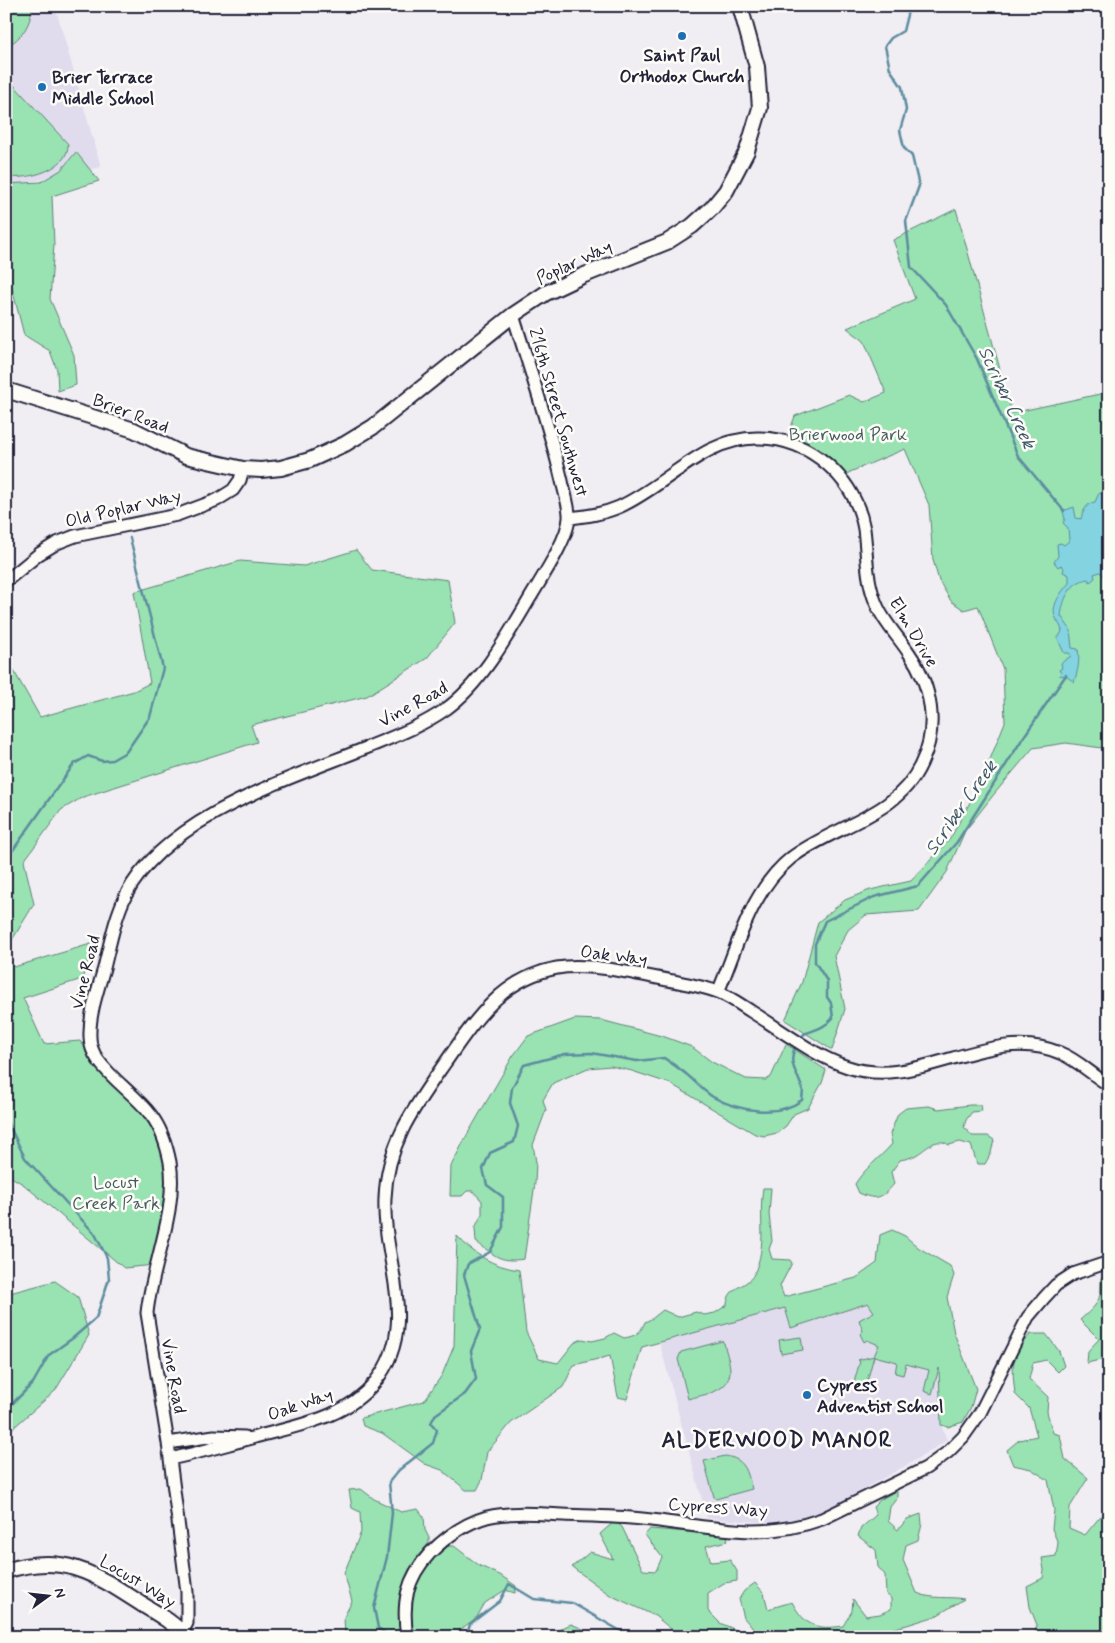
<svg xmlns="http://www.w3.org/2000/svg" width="1115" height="1643" font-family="Mynerve,sans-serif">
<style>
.built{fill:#e1dbee}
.green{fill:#99e2b2;stroke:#5e8276}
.water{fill:#83d3e0;stroke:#5c8c9e}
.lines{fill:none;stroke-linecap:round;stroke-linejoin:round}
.stream{stroke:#5c8c9e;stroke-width:2.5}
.tertiary-casing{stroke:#22223b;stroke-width:15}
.secondary-casing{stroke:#22223b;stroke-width:18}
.tertiary{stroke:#fdfcf7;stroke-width:11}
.secondary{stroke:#fdfcf7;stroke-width:14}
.poi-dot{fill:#1f6fb2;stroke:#fdfcf7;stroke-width:2}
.labels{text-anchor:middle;stroke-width:5;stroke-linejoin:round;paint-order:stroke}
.poi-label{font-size:18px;font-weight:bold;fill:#22223b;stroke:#fdfcf7;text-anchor:start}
.street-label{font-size:18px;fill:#22223b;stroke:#fdfcf7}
.park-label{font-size:18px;fill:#465c5f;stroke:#fdfcf7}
.water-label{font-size:19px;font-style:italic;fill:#3f576d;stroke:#fdfcf7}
.district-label{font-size:22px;font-weight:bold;letter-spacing:1px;fill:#22223b;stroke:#fdfcf7}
</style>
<rect width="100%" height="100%" fill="#f0edf3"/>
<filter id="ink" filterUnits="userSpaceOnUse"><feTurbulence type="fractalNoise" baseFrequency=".02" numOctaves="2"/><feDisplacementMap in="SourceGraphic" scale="10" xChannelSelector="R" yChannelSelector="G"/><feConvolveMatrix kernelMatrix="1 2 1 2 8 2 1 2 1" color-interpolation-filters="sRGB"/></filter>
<g filter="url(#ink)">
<!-- built -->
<path class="built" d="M6 6H55L101 167 6 187Z
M885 1297 939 1365 941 1425 947 1440 921 1457 830 1508 801 1520 770 1523 707 1518 659 1341 785 1308 791 1327Z"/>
<!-- green -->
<path class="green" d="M6 6H32C31 25 22 38 6 47Z
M6 82H11L68 144C69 170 27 180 6 177Z
M76 152 99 181 52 196 54 245 50 299 74 355 76 385 58 391 57 370 50 351 24 335 11 284 6 283V184L41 182 61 170Z
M956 209 1012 413 1109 392V749L1066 743 1033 748 995 793 965 831 947 872 919 911 866 915 848 930 834 956 845 1009 832 1050 785 1020 802 982 818 922 845 900 870 890 911 881 950 839 981 782 1005 722 1003 669 978 606 964 610 951 601 939 581 933 560 929 505 905 449 850 472 842 478 786 441 795 416 849 395 864 402 886 393 864 341 847 328 915 299 893 240Z
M356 550 372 570 448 580 455 623 427 658 367 696 251 725 257 742 83 797 61 810 24 861 34 904 6 950V657L40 717 134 691 150 683 134 592 240 561 304 566Z
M94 943 82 979 23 998 44 1044 80 1041 153 1128 159 1127 171 1184 155 1265 124 1268 23 1184 6 1174V956L14 967Z
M575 1019 601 1020 665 1037 692 1047 712 1062 746 1079 766 1080 771 1077 786 1044 826 1070 822 1083 808 1108 794 1114 786 1126 777 1133 764 1136 755 1134 671 1084 632 1071 611 1066 588 1068 553 1083 543 1100 546 1110 533 1145 536 1162 535 1183 524 1259C499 1263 495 1255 476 1242L475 1228 482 1214V1201L473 1191H467L462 1196H450L451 1166 467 1135 513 1056 528 1036Z
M970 1105H981L982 1111 972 1112 966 1120 964 1127 972 1136H988L994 1140 991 1153 985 1164H977L971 1145 960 1142 949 1145C936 1136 928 1148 916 1155 911 1158 905 1159 900 1160L891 1172 894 1184C882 1198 877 1201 859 1193L855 1184C864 1169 880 1158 892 1144L890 1134 898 1114 906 1108 929 1106 938 1109Z
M763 1188H771L769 1214 772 1241 769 1249 772 1259 790 1260 792 1263 780 1286 784 1297 856 1278 877 1263 880 1235 892 1230 905 1236 919 1248 950 1266 954 1275 947 1297 954 1333 976 1389 971 1407 963 1422 948 1427 941 1425 939 1368 932 1394 924 1391 929 1370 906 1364 903 1375 895 1373 897 1362 874 1356 865 1389 853 1386 860 1361 858 1360 874 1356 879 1345 867 1340 864 1342 860 1334 863 1331 859 1320 874 1312 868 1303 791 1328 785 1308 642 1347 627 1399 618 1397 610 1356 574 1365 563 1387 511 1423 487 1452 482 1480 477 1490H466L442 1470 425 1464 382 1433 363 1426 361 1418 424 1401 442 1375 454 1346 457 1236C475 1255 492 1266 519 1270L526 1332 539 1359 558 1363 574 1343 582 1339 592 1341 605 1338 614 1333 624 1338C635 1336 640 1334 645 1322L653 1318 663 1310 678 1317 696 1312 704 1315 715 1313 727 1305C728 1285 747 1288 754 1274 768 1244 758 1219 763 1188Z
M1109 1274V1361L1100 1360 1087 1363 1088 1351 1099 1339 1080 1320C1098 1304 1101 1302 1101 1278Z
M55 1281 78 1297 89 1335 55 1391 12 1429 6 1431V1294Z
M1031 1334H1046L1059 1351 1064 1366 1058 1372 1046 1360 1033 1363 1029 1379 1048 1397 1047 1412 1053 1433 1060 1435 1065 1459 1088 1478 1070 1507 1069 1528 1085 1535 1109 1506V1637H1034L1037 1625 1030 1607 1027 1586 1043 1578 1044 1570 1042 1558 1056 1556 1058 1543 1052 1529 1054 1510 1048 1480 1031 1469 1013 1465 1007 1450 1019 1440 1037 1436 1029 1408 1015 1394C1012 1366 1010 1354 1031 1334Z
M801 1337 803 1350 781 1354 779 1340Z
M722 1341 724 1343C726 1352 730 1362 730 1370 730 1393 704 1394 688 1399L678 1359 681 1352Z
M725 1456C746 1459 747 1471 752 1489L716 1499 714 1497 704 1461Z
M361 1489 374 1499 401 1512 418 1509 424 1517 425 1530 429 1538V1543L418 1556 408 1578 404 1637H345L344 1617 352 1601 344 1573 361 1532 360 1512 352 1508 349 1490Z
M897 1490V1498L890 1507 888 1521 898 1530 907 1519 921 1514 922 1524 918 1540 906 1545 903 1560 917 1593C933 1600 948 1596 964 1599L936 1616 907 1625 872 1634 869 1637H751L756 1632 744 1618 739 1599 744 1591 755 1583 764 1593 768 1609 792 1602C805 1626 816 1630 843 1626L852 1611 853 1599 866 1616 880 1614 891 1609V1598L886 1594 885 1575 878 1567 876 1550 858 1536 861 1528 876 1515 873 1507 880 1500Z
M615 1521 622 1527 643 1570 656 1571 662 1557 645 1535 650 1529 727 1535 728 1541 706 1546 711 1562 730 1560 737 1571V1581L724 1583 708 1593V1611L720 1623 736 1630 740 1637H681L655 1616 610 1595 572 1567 590 1552 613 1559 600 1534Z
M445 1546H454L480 1566 500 1575 516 1586 515 1593 505 1590 485 1603 477 1617 451 1637H411C409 1617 411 1585 422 1568 427 1560 437 1553 445 1546Z
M571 1624 583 1629 588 1637H552L560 1629Z"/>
<!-- water -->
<path class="water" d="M1099 493 1109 496V580L1100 572 1094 574 1095 578 1090 582 1088 579C1070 582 1063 599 1061 616L1070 629 1072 648 1078 649C1080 661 1078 671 1074 682L1066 676 1059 675 1061 673 1059 670 1062 668 1061 663 1071 656 1069 653H1064L1057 637H1059L1062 631C1061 625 1057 622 1055 616 1051 605 1062 591 1069 583V575L1063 572 1064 568 1061 565 1058 567 1054 562 1058 556 1057 544 1061 543 1064 545 1069 541 1068 528 1063 523 1065 519 1062 508 1066 510 1074 507 1076 518 1081 519C1082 513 1087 502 1095 502Z"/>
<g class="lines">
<!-- stream -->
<path class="stream" d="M906 6 908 11 903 31 891 38 885 46 890 69 902 87 906 110 900 130 904 148 912 156 919 186 906 221 911 267 946 305 977 359 1018 456 1064 511
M6 860 74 764 88 756 102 761 112 760 126 752 150 717 163 668 130 538
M800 1040 804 1034C817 1029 824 1028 833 1018L831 1003 827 997V981L815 962V944L825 921 874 897 918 886 957 842 1023 738 1066 675
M6 1119 25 1158 95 1234 107 1258 109 1279 96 1318 73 1338 49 1355 33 1383 6 1410
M391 1637 378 1628 374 1608 387 1557 392 1513 389 1482 399 1470 433 1443 437 1430 431 1423 435 1415 465 1394 476 1379 471 1351 480 1329 464 1275 468 1264 490 1252 503 1227V1197L487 1185 483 1169 490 1153 514 1142 518 1126 510 1103 512 1088 524 1065 565 1054 591 1053 637 1061 664 1058C671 1063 679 1068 686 1074 695 1081 703 1091 713 1097 738 1111 778 1118 802 1100 802 1096 804 1091 802 1088 797 1071 786 1063 797 1044
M466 1637 470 1624 500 1601 509 1584 534 1599 572 1603 631 1637"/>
<defs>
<path id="tertiary" d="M570 518C587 516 603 514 619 507 667 486 704 436 760 438 811 439 855 478 864 529 867 552 866 576 874 598 881 619 897 635 909 653 932 686 939 727 921 764 897 817 834 825 791 858 750 891 738 946 718 992
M6 581 39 554 57 543 75 536 177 515 217 500 233 490 240 480 243 469
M168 1443 214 1436 245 1437
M170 1459C198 1453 225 1445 252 1438 297 1425 344 1420 375 1382 421 1325 382 1261 385 1198 387 1143 415 1106 445 1063 475 1020 502 978 557 968 590 962 640 975 673 981 688 984 704 987 718 992 730 997 741 1005 752 1012 783 1031 814 1056 848 1067 919 1091 989 1023 1060 1053 1078 1060 1092 1075 1109 1085
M182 1632 187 1623V1592L168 1443 147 1313C152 1264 178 1211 170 1162 167 1147 161 1128 151 1115 136 1095 113 1081 98 1060 93 1053 90 1045 90 1037 89 1014 98 990 104 968 110 944 115 917 126 895 166 817 289 779 366 748 393 737 422 726 446 709 481 684 508 635 530 598 541 579 568 539 569 518 570 508 564 491 562 481 549 425 530 370 513 315
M407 1637C402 1603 406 1579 430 1553 446 1537 465 1523 487 1517 512 1511 538 1514 563 1515 589 1516 616 1516 642 1519 679 1523 715 1530 752 1531 775 1531 800 1527 822 1519L926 1468 948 1452 963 1437 980 1413 1028 1317 1044 1298 1056 1285 1073 1274 1109 1262"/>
<path id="secondary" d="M6 390 134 430 186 456 243 469 261 470 281 468 310 460 345 444 373 427 513 315 546 293 582 276 667 242 692 226 712 208 726 191 747 151 760 108 757 67 740 6
M6 1571C64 1552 95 1574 143 1605 158 1614 174 1623 186 1637"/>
</defs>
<!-- tertiary casing -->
<use href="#tertiary" class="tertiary-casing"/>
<!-- secondary casing -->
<use href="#secondary" class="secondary-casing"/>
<!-- tertiary -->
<use href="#tertiary" class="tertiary"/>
<!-- secondary -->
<use href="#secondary" class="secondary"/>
</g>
</g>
<!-- markers -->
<g class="poi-dot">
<circle cx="682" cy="36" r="5"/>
<circle cx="42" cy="87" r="5"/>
<circle cx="807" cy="1395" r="5"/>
</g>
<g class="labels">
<!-- poi labels -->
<g class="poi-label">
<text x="682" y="61" text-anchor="middle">Saint Paul<tspan x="682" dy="21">Orthodox Church</tspan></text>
<text x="52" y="83">Brier Terrace<tspan x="52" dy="21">Middle School</tspan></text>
<text x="817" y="1391">Cypress<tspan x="817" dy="21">Adventist School</tspan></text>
</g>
<!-- street labels -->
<g class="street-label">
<text transform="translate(574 262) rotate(-25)" y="6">Poplar Way</text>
<text transform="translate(559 412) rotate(74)" y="6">216th Street Southwest</text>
<text transform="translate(131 413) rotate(21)" y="6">Brier Road</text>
<text transform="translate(123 508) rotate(-13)" y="6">Old Poplar Way</text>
<text transform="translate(914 632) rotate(59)" y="6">Elm Drive</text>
<text transform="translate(413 704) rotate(-29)" y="6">Vine Road</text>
<text transform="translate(614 955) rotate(7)" y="6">Oak Way</text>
<text transform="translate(85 972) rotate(-76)" y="6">Vine Road</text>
<text transform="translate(174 1376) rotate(80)" y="6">Vine Road</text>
<text transform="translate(300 1404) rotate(-19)" y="6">Oak Way</text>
<text transform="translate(718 1507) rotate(4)" y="6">Cypress Way</text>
<text transform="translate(138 1581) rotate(31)" y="6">Locust Way</text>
</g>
<!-- park labels -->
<g class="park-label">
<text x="848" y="440">Brierwood Park</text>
<text x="116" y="1188">Locust<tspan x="116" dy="21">Creek Park</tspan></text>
</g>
<!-- water labels -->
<g class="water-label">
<text transform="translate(1008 397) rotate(65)" y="7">Scriber Creek</text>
<text transform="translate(960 807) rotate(-55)" y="7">Scriber Creek</text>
</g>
<!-- district labels -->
<g class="district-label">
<text x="777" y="1447">ALDERWOOD MANOR</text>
</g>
</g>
<!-- margin -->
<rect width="1115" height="1643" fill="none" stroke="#fdfcf7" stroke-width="25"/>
<rect x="12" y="12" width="1090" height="1618" fill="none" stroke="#22223b" stroke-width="2" filter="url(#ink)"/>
<!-- north arrow -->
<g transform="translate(48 1596) rotate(75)" stroke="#fdfcf7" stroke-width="4" paint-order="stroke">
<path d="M0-4L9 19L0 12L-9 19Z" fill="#22223b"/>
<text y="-8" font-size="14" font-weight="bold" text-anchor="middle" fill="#22223b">N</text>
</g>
</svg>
